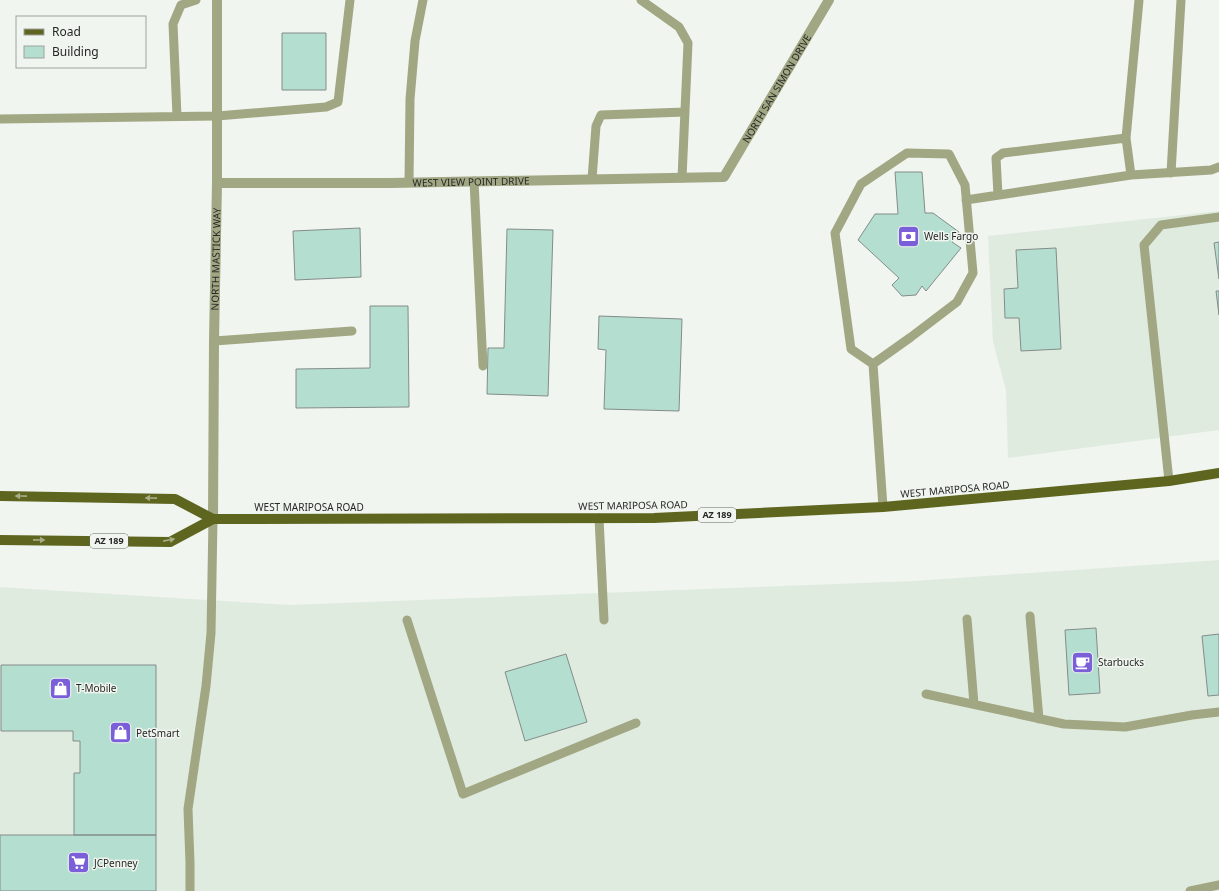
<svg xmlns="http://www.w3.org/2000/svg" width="1219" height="891" font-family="'Noto Sans',sans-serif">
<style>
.built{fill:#e0ebe0}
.building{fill:#b3ded0;stroke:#848c89}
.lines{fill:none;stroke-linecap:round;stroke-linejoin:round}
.service{stroke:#a1a683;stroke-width:9}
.minor{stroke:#a1a683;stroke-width:10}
.tertiary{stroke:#a1a683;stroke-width:10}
.primary{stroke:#5e651f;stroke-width:10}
.oneway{fill:#a7ad87}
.labels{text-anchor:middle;stroke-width:3;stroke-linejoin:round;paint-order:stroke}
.shield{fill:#f0f5ef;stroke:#636662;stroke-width:1}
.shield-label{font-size:9px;font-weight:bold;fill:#262826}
.street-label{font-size:10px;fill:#262826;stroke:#f0f5ef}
.poi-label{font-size:10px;fill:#262826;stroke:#f0f5ef;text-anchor:start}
</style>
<rect width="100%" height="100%" fill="#f0f5ef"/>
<!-- built -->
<path class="built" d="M1219 211V430L1008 458 1006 390 993 342 988 236Z
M1219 560V891H0V587L290 605 914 581Z"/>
<!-- building -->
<path class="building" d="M282 33H326V90H282Z
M895 172H922L925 213H933L959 232 952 242 961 248 926 291 922 286 916 295 902 296 892 285 899 278 858 240 875 214H898Z
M360 228 361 277 295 280 293 231Z
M507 229 553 230 548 396 487 394 488 348H504Z
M1219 242V279L1214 243Z
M1056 248 1061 349 1021 351 1019 318H1005L1004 289 1018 288 1016 250Z
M1216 291H1219V315Z
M370 306H408L409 407 296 408V369L370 368Z
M599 316 682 319 679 411 604 409 606 350 598 349Z
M1096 628 1100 693 1069 695 1065 630Z
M1219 634V695L1208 696 1202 636Z
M566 654 587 722 525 741 505 672Z
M1 665H156V835H74V773H80V741H73V731H1Z
M0 835H156V891H0Z"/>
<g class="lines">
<!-- service -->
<path class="service" d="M641 0 679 27 688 43 682 178
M177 116 173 24 181 5 196 0
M0 119 217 116 326 107 338 102 350 0
M1171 173 1181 0
M1131 175 1126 138 1139 0
M592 179 596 126 601 115 685 112
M474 181 483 366
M409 182 410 99 415 41 423 0
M998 195 996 158 1003 153 1126 138
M966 200 1131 175 1211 170 1219 167
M214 341 352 331
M873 364 851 349 835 233 861 184 907 153 949 154 965 185 973 273 957 302 911 337 873 364 883 507
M1169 481 1144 245 1161 225 1219 217
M599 518 604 620
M1030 616 1039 719
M967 619 974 704
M407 620 463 794 636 723
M926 694 1064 724 1125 727 1192 715 1219 712
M190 891V863L188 809 206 686 211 633 213 519
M1190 891 1219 885"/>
<!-- minor -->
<path class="minor" id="s1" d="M217 183H390L724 177 829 0"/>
<!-- tertiary -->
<path class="tertiary" id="s2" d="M213 519 214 341 217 183V0"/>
<!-- primary -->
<path class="primary" d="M0 496 175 499 213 519
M0 540 170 542 213 519 654 518 883 507 1169 481 1219 473"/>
</g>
<!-- one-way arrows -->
<defs><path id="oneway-solid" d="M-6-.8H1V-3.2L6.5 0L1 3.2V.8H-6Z"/></defs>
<g class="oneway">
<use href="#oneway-solid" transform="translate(21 496) rotate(-179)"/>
<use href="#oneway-solid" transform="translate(151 498) rotate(-179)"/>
<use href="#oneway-solid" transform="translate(39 540) rotate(1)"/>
<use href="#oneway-solid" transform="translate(169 540) rotate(-11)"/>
</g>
<!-- icons -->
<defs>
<symbol id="bank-square" viewBox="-11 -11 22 22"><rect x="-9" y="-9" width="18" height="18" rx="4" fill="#7a5fd9" stroke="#f0f5ef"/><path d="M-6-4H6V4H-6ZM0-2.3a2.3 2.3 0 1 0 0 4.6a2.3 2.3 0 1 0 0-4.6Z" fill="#fff"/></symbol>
<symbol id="cafe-square" viewBox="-11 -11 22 22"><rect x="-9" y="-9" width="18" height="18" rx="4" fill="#7a5fd9" stroke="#f0f5ef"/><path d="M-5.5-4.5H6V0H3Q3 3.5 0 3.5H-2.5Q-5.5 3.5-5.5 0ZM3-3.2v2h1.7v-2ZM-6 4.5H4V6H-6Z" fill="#fff"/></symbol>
<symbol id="shop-square" viewBox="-11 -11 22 22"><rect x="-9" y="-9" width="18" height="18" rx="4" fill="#7a5fd9" stroke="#f0f5ef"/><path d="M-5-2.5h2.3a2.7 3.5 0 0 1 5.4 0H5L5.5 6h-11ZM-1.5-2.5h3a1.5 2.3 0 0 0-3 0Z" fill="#fff"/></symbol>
<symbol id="supermarket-square" viewBox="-11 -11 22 22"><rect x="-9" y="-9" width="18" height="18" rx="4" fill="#7a5fd9" stroke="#f0f5ef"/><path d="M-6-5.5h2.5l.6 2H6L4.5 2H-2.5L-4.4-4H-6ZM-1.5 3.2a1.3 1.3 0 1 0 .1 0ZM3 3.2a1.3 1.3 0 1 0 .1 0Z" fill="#fff"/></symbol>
</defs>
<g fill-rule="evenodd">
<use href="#bank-square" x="896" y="224" width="25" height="25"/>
<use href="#cafe-square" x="1070" y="650" width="25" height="25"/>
<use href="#shop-square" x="48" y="676" width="25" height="25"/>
<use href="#shop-square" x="108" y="720" width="25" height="25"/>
<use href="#supermarket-square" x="66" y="850" width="25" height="25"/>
</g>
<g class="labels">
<!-- shield labels -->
<g class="shield">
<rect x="698" y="508" width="38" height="14" rx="3"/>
<rect x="90" y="534" width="38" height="14" rx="3"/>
</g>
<g class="shield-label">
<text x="717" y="518">AZ 189</text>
<text x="109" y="544">AZ 189</text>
</g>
<!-- street labels -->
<g class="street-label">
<text dy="4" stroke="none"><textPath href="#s1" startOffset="610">NORTH SAN SIMON DRIVE</textPath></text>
<text dy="4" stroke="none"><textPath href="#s1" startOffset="254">WEST VIEW POINT DRIVE</textPath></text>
<text dy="4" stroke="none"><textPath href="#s2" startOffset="260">NORTH MASTICK WAY</textPath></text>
<text transform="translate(955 489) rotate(-5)" y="4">WEST MARIPOSA ROAD</text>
<text transform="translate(633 505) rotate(-1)" y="4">WEST MARIPOSA ROAD</text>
<text x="309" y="511">WEST MARIPOSA ROAD</text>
</g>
<!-- poi labels -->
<g class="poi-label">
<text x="924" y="240">Wells Fargo</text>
<text x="1098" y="666">Starbucks</text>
<text x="76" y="692">T-Mobile</text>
<text x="136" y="737">PetSmart</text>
<text x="94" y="867">JCPenney</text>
</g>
</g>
<!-- legend -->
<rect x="16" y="16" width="130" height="52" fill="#f0f5ef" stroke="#9fa39f"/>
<rect x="24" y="29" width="20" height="6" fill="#5e651f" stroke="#9fa39f"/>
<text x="52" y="36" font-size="12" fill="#262826">Road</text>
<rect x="24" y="46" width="20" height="12" fill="#b3ded0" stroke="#9fa39f"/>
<text x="52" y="56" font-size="12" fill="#262826">Building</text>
</svg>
